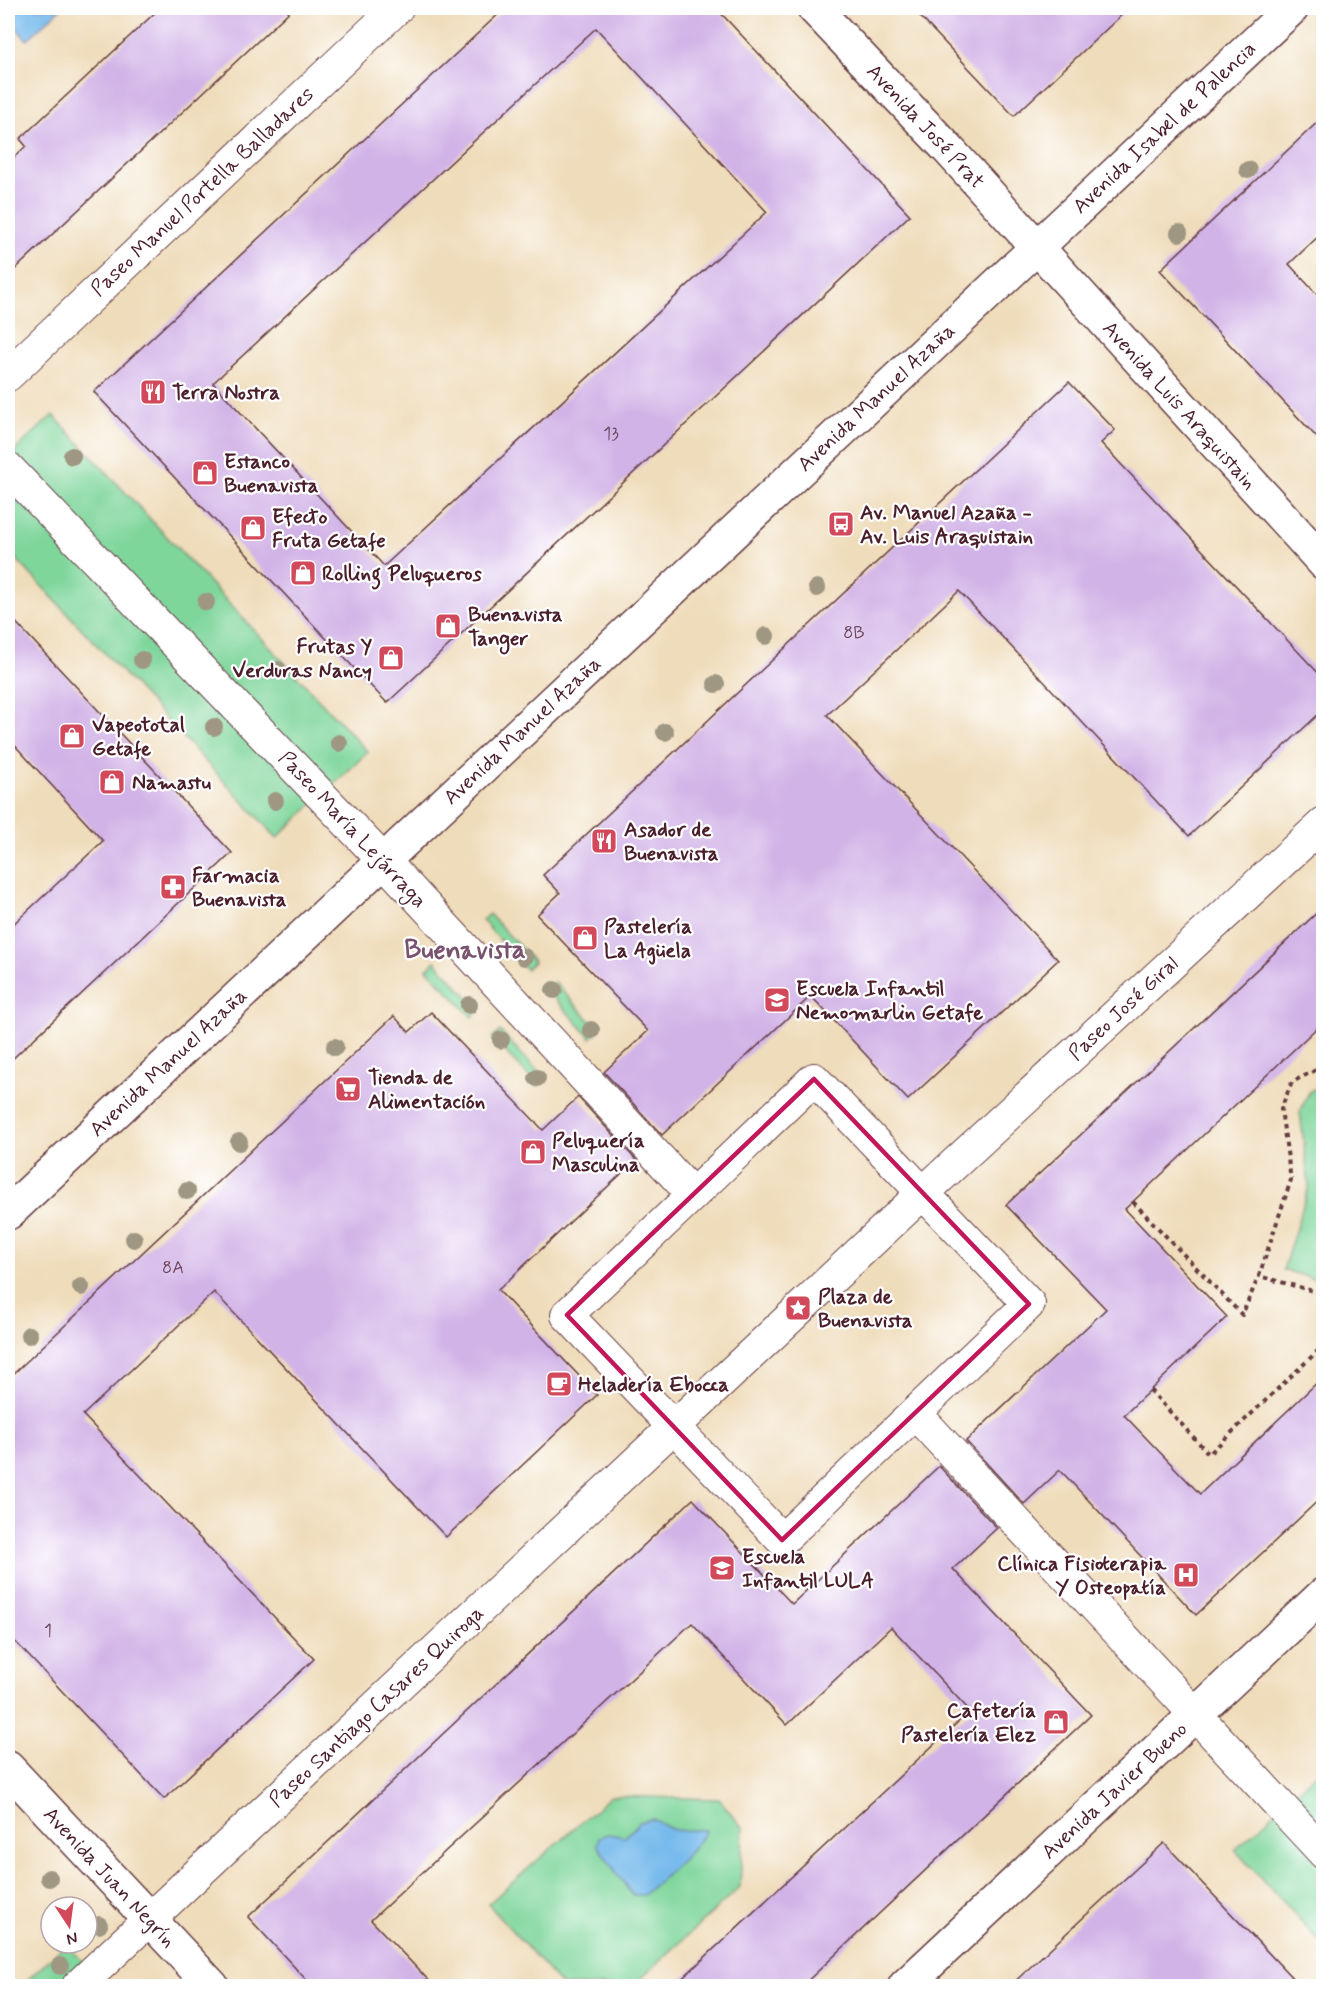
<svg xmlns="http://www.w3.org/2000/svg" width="1331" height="1994" font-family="Mynerve,sans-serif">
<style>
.green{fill:#7fd69b;stroke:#647a63;stroke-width:1.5}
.water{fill:#76baec;stroke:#606c8c;stroke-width:1.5}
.building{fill:#d1b3e7;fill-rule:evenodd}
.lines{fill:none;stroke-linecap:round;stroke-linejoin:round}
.pedestrian-casing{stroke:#633b40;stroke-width:34}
.minor-casing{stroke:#633b40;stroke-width:36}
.tertiary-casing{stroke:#633b40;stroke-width:36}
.path{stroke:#633b40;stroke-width:4;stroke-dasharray:4.5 4.5;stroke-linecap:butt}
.pedestrian{stroke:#fff;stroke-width:32}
.minor{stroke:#fff;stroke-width:33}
.tertiary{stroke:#fff;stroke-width:33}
.tree{fill:#9f9781}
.marked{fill:none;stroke:#c2185b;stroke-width:4.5;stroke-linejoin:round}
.labels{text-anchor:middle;stroke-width:4.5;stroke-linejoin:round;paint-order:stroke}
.number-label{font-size:18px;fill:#6c445a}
.street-label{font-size:21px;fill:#4a1f2b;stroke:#fff}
.poi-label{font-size:21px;font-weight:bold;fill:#4a1f2b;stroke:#fff;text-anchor:start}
.district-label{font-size:27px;font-weight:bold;fill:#79536d;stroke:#fff}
</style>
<rect width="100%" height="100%" fill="#fff"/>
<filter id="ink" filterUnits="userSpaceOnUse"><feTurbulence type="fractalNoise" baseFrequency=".0167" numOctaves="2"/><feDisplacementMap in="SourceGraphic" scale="12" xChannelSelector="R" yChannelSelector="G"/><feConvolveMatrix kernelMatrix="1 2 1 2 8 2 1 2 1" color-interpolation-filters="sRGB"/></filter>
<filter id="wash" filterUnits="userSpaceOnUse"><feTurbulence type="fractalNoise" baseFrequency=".008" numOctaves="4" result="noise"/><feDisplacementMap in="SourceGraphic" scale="24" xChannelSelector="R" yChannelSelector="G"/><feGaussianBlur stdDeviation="1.35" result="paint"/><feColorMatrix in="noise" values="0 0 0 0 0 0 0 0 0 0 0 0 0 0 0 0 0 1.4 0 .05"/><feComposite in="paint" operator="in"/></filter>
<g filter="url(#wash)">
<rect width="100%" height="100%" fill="#efdcba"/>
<!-- green -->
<path class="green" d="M53 415 368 752 277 838 8 550V457Z
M489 914 534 962 526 969 482 920Z
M435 961 480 1010 472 1017 427 969Z
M554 982 599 1030 591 1038 546 989Z
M500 1031 545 1079 538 1086 492 1038Z
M1323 1084V1281L1283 1270 1309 1186 1300 1112 1309 1092Z
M1323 1767V1945L1235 1850Z
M611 1796 719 1799 743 1828 740 1887 633 1986H562L488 1904Z
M66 1944 106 1986H21Z"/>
<!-- water -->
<path class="water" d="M8 8H61L27 40 8 19Z
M652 1819C660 1822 667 1828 675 1830 686 1832 695 1828 706 1830 690 1857 666 1875 643 1895H632L597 1845 599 1837 608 1834 625 1837 640 1822Z"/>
<g id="blocks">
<!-- building -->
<path class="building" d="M160 8H293L8 276V163L26 146 20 139Z
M505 8H716L910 215 387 703 94 392ZM596 28 767 212 384 566 213 383Z
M912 8H1129L1014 116Z
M1323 117V232L1289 264 1323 301V444L1160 270Z
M1069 382 1115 430 1101 443 1323 678V710L1189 836 959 591 827 715 1058 960 908 1100 811 996 662 1135 604 1072 648 1031 537 915 560 893 543 875Z
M8 614 232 853 8 1063V929L103 841 8 738Z
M1323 907V1022L1125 1209 1227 1317 1124 1415 1200 1494 1323 1377V1496L1196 1615 1060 1470 1024 1504 966 1441 1106 1309 1006 1205Z
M431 1012 543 1130 578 1097 636 1160 498 1290 597 1395 446 1537 214 1292 83 1415 314 1659 164 1799 8 1634V1379L394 1016 409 1032Z
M939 1466 997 1528 953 1569 1091 1715 802 1986H674L970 1711 891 1627 787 1725 692 1623 371 1920 434 1986H312L248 1917 693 1499 792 1604Z
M1164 1843 1300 1986H1010L1115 1888Z"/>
</g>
</g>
<g filter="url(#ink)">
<use href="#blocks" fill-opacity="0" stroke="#633b40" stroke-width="1.5"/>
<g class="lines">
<defs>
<path id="pedestrian" d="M8 375 397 8
M8 468 383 860 693 1195
M814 1079 1029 1304 782 1540 567 1315Z
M915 1413 1324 1853
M78 1986 923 1193 1324 823"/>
<path id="minor" d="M814 8 947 148 1324 563
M8 1768 212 1986
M905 1986 1324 1594"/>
<path id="tertiary" d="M8 1213 1292 8"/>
</defs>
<!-- pedestrian casing -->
<use href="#pedestrian" class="pedestrian-casing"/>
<!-- minor casing -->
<use href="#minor" class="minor-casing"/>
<!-- tertiary casing -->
<use href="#tertiary" class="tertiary-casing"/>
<!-- path -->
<path class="path" d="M1324 1066 1292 1082 1281 1109 1291 1180 1259 1276 1324 1294
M1133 1202 1242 1315 1259 1276
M1150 1390 1209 1454 1324 1345"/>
<!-- pedestrian -->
<use href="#pedestrian" class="pedestrian"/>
<!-- minor -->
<use href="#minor" class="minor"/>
<!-- tertiary -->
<use href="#tertiary" class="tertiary"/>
</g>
<!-- trees -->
<g class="tree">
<circle cx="1248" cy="170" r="9"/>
<circle cx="1179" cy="233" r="9"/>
<circle cx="72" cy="456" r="9"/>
<circle cx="817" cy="588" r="9"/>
<circle cx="206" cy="602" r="9"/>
<circle cx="766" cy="636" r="9"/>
<circle cx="142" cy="660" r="9"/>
<circle cx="278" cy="670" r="9"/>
<circle cx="716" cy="684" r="9"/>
<circle cx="214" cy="727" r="9"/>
<circle cx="665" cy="732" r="9"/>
<circle cx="339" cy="743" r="9"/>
<circle cx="275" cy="801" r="9"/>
<circle cx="524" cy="957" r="9"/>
<circle cx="554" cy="990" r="9"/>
<circle cx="469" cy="1005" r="9"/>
<circle cx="591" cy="1030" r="9"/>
<circle cx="501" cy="1040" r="9"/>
<circle cx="335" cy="1047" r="9"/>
<circle cx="537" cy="1078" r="9"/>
<circle cx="239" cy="1142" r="9"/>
<circle cx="187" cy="1191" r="9"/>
<circle cx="134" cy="1239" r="9"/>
<circle cx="81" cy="1287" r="9"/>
<circle cx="29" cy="1335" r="9"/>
<circle cx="49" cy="1878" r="9"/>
<circle cx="99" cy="1925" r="9"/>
<circle cx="60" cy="1966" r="9"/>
</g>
</g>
<!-- marked area -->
<path class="marked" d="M814 1079 1029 1304 782 1540 567 1315Z"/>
<!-- icons -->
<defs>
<symbol id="restaurant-square" viewBox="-11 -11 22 22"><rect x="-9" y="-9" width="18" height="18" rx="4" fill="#d1495b" stroke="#fff"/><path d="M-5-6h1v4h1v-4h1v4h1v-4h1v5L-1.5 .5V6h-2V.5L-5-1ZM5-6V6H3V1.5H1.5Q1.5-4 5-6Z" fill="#fff"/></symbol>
<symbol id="shop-square" viewBox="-11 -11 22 22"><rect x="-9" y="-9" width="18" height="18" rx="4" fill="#d1495b" stroke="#fff"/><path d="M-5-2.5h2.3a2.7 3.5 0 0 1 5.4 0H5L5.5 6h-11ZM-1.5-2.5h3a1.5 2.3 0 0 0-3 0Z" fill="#fff"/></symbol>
<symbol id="bus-square" viewBox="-11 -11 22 22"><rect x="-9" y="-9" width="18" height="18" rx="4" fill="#d1495b" stroke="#fff"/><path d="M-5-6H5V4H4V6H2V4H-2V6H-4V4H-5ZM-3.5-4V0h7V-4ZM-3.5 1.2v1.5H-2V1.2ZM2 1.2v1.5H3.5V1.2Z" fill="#fff"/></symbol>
<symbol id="pharmacy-square" viewBox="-11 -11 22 22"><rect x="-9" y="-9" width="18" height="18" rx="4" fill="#d1495b" stroke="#fff"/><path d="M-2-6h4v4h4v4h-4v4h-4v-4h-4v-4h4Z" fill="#fff"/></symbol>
<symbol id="school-square" viewBox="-11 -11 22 22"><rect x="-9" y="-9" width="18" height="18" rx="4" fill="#d1495b" stroke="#fff"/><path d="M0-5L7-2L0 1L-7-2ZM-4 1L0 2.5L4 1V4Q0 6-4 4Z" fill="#fff"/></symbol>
<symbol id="supermarket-square" viewBox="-11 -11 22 22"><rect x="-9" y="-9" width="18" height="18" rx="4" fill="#d1495b" stroke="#fff"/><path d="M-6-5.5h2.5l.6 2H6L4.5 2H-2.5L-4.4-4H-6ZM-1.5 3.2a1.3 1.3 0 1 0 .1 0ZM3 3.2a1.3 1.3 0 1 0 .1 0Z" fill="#fff"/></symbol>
<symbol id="sight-square" viewBox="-11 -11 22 22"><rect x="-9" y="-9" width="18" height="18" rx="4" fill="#d1495b" stroke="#fff"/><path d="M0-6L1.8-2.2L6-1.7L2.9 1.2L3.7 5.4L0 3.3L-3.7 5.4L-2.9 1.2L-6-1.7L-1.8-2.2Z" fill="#fff"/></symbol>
<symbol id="cafe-square" viewBox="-11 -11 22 22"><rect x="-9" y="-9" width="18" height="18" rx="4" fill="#d1495b" stroke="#fff"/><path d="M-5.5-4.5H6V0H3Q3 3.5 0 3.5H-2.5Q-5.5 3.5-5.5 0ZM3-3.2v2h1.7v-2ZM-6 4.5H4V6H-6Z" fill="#fff"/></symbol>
<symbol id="hospital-square" viewBox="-11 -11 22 22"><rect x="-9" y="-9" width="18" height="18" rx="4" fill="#d1495b" stroke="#fff"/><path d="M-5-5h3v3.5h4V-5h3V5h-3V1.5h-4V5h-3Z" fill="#fff"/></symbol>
</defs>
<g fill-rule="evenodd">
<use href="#restaurant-square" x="138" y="377" width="30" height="30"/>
<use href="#shop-square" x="190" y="458" width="30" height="30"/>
<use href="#bus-square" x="826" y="509" width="30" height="30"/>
<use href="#shop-square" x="238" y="513" width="30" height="30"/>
<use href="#shop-square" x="288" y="558" width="30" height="30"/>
<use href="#shop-square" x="433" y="611" width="30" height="30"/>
<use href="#shop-square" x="376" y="643" width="30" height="30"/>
<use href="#shop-square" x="57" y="721" width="30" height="30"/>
<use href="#shop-square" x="97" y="767" width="30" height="30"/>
<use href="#restaurant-square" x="589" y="826" width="30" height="30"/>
<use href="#pharmacy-square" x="158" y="872" width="30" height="30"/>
<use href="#shop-square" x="570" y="923" width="30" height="30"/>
<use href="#school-square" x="762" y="985" width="30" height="30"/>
<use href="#supermarket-square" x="333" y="1074" width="30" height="30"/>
<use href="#shop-square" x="518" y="1137" width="30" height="30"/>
<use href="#sight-square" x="783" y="1293" width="30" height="30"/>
<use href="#cafe-square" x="544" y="1369" width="30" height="30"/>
<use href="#school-square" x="707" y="1553" width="30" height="30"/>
<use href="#hospital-square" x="1171" y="1560" width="30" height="30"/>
<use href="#shop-square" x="1041" y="1707" width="30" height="30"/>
</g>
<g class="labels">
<!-- number labels -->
<g class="number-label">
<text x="611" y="439">13</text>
<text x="854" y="638">8B</text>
<text x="173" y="1273">8A</text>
<text x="48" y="1636">1</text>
</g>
<!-- street labels -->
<g class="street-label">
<text transform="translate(926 126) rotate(47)" y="7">Avenida José Prat</text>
<text transform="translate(1164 127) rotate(-43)" y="7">Avenida Isabel de Palencia</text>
<text transform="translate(202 191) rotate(-43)" y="7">Paseo Manuel Portella Balladares</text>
<text transform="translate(876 397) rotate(-43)" y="7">Avenida Manuel Azaña</text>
<text transform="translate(1180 405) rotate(48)" y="7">Avenida Luis Araquistain</text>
<text transform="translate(522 730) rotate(-43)" y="7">Avenida Manuel Azaña</text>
<text transform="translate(353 829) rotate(47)" y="7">Paseo María Lejárraga</text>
<text transform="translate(1123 1008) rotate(-43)" y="7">Paseo José Giral</text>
<text transform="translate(168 1062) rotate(-43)" y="7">Avenida Manuel Azaña</text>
<text transform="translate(376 1706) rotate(-43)" y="7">Paseo Santiago Casares Quiroga</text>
<text transform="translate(1114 1790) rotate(-43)" y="7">Avenida Javier Bueno</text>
<text transform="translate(110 1877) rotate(47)" y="7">Avenida Juan Negrín</text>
</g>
<!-- poi labels -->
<g class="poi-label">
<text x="172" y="399">Terra Nostra</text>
<text x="224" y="468">Estanco<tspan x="224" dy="24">Buenavista</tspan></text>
<text x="860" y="519">Av. Manuel Azaña -<tspan x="860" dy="24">Av. Luis Araquistain</tspan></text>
<text x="272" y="523">Efecto<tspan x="272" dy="24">Fruta Getafe</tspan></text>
<text x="322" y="580">Rolling Peluqueros</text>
<text x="468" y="621">Buenavista<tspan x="468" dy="24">Tanger</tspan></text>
<text x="372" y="653" text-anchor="end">Frutas Y<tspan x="372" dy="24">Verduras Nancy</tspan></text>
<text x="92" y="731">Vapeototal<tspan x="92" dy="24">Getafe</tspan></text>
<text x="132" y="789">Namastu</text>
<text x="624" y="836">Asador de<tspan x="624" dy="24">Buenavista</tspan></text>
<text x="192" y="882">Farmacia<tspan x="192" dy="24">Buenavista</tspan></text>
<text x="604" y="933">Pastelería<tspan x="604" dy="24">La Agüela</tspan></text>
<text x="796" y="995">Escuela Infantil<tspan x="796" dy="24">Nemomarlin Getafe</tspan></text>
<text x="368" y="1084">Tienda de<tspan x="368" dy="24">Alimentación</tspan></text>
<text x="552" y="1147">Peluquería<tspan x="552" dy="24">Masculina</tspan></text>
<text x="818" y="1303">Plaza de<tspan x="818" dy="24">Buenavista</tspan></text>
<text x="578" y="1391">Heladería Ebocca</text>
<text x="742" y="1563">Escuela<tspan x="742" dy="24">Infantil LULA</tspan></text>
<text x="1166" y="1570" text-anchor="end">Clínica Fisioterapia<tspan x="1166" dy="24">Y Osteopatía</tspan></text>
<text x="1036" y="1717" text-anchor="end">Cafetería<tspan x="1036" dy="24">Pastelería Elez</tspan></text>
</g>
<!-- district labels -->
<g class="district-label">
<text x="465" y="958">Buenavista</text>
</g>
</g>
<!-- margin -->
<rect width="1331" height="1994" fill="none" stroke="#fff" stroke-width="30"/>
<!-- north arrow -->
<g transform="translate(69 1925) rotate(167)"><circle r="28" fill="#ffffff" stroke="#b7a5aa" stroke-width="1.5"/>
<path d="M0-4.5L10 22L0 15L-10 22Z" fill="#d1495b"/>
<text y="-9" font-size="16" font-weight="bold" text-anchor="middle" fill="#4a1f2b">N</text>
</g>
</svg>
